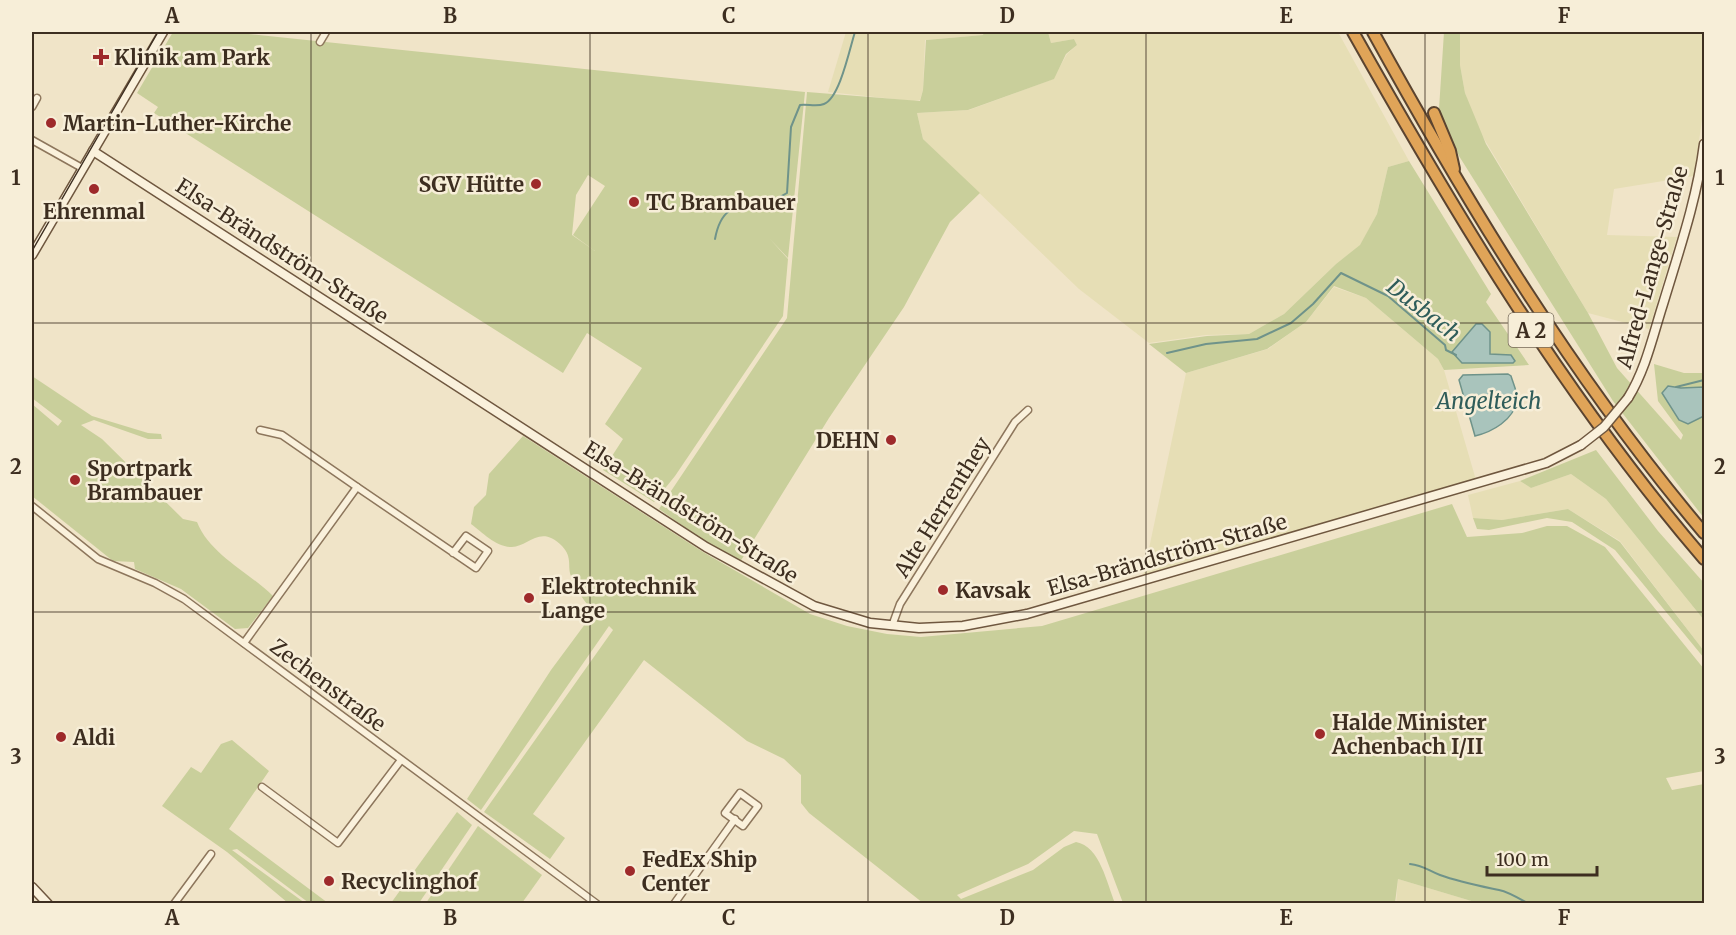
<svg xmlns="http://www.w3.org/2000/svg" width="1736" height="935" viewBox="0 0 1736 935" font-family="Merriweather,serif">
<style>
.farmland{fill:#e6deb5}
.green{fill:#c9cf9b;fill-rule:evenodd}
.water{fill:#a9c4bc;stroke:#6f938a;stroke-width:1.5}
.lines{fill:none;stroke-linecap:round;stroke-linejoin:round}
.stream{stroke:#6f938a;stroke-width:2}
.street-casing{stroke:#8d765c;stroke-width:9}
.secondary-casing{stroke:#6f573f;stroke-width:11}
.highway-casing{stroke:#5b4430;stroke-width:14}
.street{stroke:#faf1dc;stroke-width:6}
.secondary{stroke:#faf1dc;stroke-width:8}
.highway{stroke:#e0a458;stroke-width:10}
.tram{stroke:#3d2e20;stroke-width:1.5}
.secondary-bridge-casing{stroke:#6f573f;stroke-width:11;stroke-linecap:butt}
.secondary-bridge{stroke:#faf1dc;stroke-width:8}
.grid{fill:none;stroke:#3d2e20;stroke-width:1.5;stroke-opacity:0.55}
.poi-dot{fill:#9e2a2b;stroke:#f7eed8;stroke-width:2}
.labels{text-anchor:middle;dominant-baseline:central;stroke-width:5;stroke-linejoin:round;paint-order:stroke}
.shield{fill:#f7eed8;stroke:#756857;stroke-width:1.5}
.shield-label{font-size:20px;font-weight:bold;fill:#3d2e20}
.poi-label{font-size:21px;font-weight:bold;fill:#3d2e20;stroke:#f7eed8;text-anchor:start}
.street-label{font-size:21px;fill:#3d2e20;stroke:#f7eed8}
.water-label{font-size:22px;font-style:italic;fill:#2f5d5a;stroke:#f7eed8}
.neatline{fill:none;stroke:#3d2e20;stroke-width:2}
.grid-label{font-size:20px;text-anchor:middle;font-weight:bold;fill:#3d2e20}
</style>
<rect width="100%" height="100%" fill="#f0e4c8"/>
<g class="farmland">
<path d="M846 32H984L983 35 925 40 923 90 920 100 913 101 828 92Z"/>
<path d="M1048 32H1338L1409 161 1388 167 1377 214 1360 246 1336 264 1284 314 1249 334 1206 335 1149 343 1079 289 923 139 917 113 969 110 1053 79 1067 54 1077 45 1074 39 1051 43Z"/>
<path d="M1460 32H1704V106L1694 176 1614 189 1607 235 1677 237 1649 329 1588 313 1477 127 1465 93 1460 65Z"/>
<path d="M1334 287 1366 298 1438 359 1444 370 1476 480 1143 577 1186 373 1268 349 1306 322Z"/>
<path d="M1571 474 1606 499 1704 620V651L1620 541 1568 509 1502 520 1473 518 1468 495 1520 481 1531 488Z"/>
<path d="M1398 879 1478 903 1396 904Z"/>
</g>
<g class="green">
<path d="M173 32H229L805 92 788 258 770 239 788 259 783 316 675 476 654 502 603 470 623 439 605 424 642 368 587 333 563 373 154 113 158 107 137 93ZM588 175 605 186 573 235 595 251 572 235 576 195Z"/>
<path d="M984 32H1048L1051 43 1074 39 1077 45 1066 54 1054 79 968 110 917 113 923 139 980 193 950 222 904 307 829 418 740 562 708 544 659 509 787 318 807 92 920 101 923 90 926 40 983 35Z"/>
<path d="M1444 32H1460V65L1465 93 1486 144 1588 313 1617 368 1681 440 1683 435 1658 401 1654 364 1684 373H1704V518L1613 401 1459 156 1439 109Z"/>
<path d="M1409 161 1491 294 1486 302 1529 365 1444 370 1438 359 1366 298 1334 286 1306 322 1267 349 1186 373 1149 344 1207 336 1249 334 1284 314 1336 264 1360 245 1377 214 1388 167Z"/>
<path d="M32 376 92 416 148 433 161 434 162 439H148L94 420 81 425 102 439 183 519 197 522C210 555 249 572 273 596L248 628 235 629 181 589 135 569 134 562 113 561 32 496V404L58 426 62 421 32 398Z"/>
<path d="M523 436 703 552 810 614 847 626 887 634 921 637 1042 626 1452 504 1467 537 1522 533 1547 526H1567L1605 547 1704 669V771L1666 778 1672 790 1704 784V903H1478L1398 879 1395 903H1123L1097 834 1074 831 1028 864 957 895 961 899 1033 870 1064 847 1076 842C1100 846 1107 884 1115 903H923L809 813 801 803V775L784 759 747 741 644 660 533 814 565 838 550 859 484 812 613 630 609 626 481 810 467 799 551 670 594 612C585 603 575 588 571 576 567 566 573 558 562 546 540 523 527 548 511 547 496 547 482 532 471 524L474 507 486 495 489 474Z"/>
<path d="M1596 450 1658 531 1704 583V620L1606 499 1571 474 1531 488 1520 481Z"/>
<path d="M1568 509 1620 542 1704 651V658L1615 550 1572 522 1547 518 1489 530 1477 529 1473 518 1502 520Z"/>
<path d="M232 740 269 771 229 829 328 903H309L237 849 232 850 305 903H288L227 852 162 806 191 767 201 773 221 744Z"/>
<path d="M457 812 472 825 419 903H391Z"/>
<path d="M478 826 542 875 522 903H426Z"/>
</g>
<g class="water">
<path d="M1476 324H1482L1490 332V354L1511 355 1515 361 1513 363H1462L1452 352Z"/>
<path d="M1508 374 1511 376C1513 383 1518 393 1517 400 1514 420 1492 432 1475 436L1459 380 1463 375Z"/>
<path d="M1668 386 1681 388 1704 387V416L1688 424 1679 420 1662 393Z"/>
</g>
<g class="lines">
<g class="stream">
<path d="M715 239C724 190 756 214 787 193L791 127 800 105C808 104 817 107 824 104 840 98 850 47 855 32"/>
<path d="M1167 353 1206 344 1257 339 1291 323 1313 304 1341 273 1388 296 1445 345 1446 350 1456 355"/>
<path d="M1676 387 1704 380"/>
<path d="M1410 864C1423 865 1429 871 1440 875 1459 882 1480 886 1499 890 1509 892 1520 899 1529 904"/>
<path d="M1531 904H1566"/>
</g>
<g class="street-casing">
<g id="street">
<path d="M320 42 326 32"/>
<path d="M32 107 37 98"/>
<path d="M32 140 82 168"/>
<path d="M260 430 282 435 357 487"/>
<path d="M32 506 98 559 155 583 184 599 597 904"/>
<path d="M892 626 900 604 1015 422 1028 410"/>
<path d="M244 643 357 487 476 568 488 551 466 536 453 553"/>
<path d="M262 787 338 843 401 760"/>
<path d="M740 793 758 806 743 826 725 813Z"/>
<path d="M174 904 211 854"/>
<path d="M674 904 735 819"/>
</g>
</g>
<g class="secondary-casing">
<g id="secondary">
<path d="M93 151 706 547 814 606 870 623 919 628 963 626 1027 614 1546 463 1581 445"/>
<path d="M32 255 163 32"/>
<path d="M1628 398C1646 369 1653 335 1663 304 1679 251 1697 199 1704 144"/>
<path d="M32 887 48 904"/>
</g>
</g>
<g class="highway-casing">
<g id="highway">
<path d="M1353 32C1457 217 1566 398 1704 559"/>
<path d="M1373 32C1470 208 1574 379 1704 533"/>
<path d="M1434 113 1450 151 1454 169"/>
</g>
</g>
<use href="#street" class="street"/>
<use href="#secondary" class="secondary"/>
<use href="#highway" class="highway"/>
<path class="tram" d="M32 251 158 32"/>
<g class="secondary-bridge-casing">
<path id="secondary-bridge" d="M1581 445 1604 427 1628 398"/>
</g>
<use href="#secondary-bridge" class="secondary-bridge"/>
</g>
<path class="grid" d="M311 32V904M590 32V904M868 32V904M1146 32V904M1425 32V904M32 323H1704M32 612H1704"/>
<g class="poi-dot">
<path d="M98 48h6v6h6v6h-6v6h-6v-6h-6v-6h6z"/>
<circle cx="51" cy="123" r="6"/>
<circle cx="536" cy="184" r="6"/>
<circle cx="94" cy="189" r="6"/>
<circle cx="634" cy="202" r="6"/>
<circle cx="891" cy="440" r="6"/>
<circle cx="75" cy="480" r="6"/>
<circle cx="943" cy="590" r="6"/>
<circle cx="529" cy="598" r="6"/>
<circle cx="1320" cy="734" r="6"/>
<circle cx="61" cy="737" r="6"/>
<circle cx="630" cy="871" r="6"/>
<circle cx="329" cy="881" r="6"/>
</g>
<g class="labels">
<rect class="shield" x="1508.5" y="313" width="45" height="34" rx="4.5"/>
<g class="shield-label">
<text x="1531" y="330">A 2</text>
</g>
<g class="poi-label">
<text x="114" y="57">Klinik am Park</text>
<text x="63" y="123">Martin-Luther-Kirche</text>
<text x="524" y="184" text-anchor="end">SGV Hütte</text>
<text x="646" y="202">TC Brambauer</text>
<text x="94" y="211" text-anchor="middle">Ehrenmal</text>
<text x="879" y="440" text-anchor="end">DEHN</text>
<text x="87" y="468">Sportpark<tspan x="87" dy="24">Brambauer</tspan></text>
<text x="541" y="586">Elektrotechnik<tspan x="541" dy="24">Lange</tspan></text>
<text x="955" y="590">Kavsak</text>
<text x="1332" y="722">Halde Minister<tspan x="1332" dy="24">Achenbach I/II</tspan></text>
<text x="73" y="737">Aldi</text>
<text x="642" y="859">FedEx Ship<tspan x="642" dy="24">Center</tspan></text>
<text x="341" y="881">Recyclinghof</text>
</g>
<g class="street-label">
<text transform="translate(282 251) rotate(33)">Elsa-Brändström-Straße</text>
<text transform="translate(1652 267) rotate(-74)">Alfred-Lange-Straße</text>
<text transform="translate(942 507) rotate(-58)">Alte Herrenthey</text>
<text transform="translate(691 512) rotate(32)">Elsa-Brändström-Straße</text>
<text transform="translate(1167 555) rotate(-16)">Elsa-Brändström-Straße</text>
<text transform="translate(328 685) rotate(37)">Zechenstraße</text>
</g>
<g class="water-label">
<text transform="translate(1424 310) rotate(38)">Dusbach</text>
<text x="1489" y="401">Angelteich</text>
</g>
</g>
<rect width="1736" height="935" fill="none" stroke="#f7eed8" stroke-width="66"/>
<path d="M1487 866v9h110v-9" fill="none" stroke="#3d2e20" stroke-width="3"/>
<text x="1496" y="866" font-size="18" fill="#3d2e20" stroke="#f7eed8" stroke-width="4.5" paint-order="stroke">100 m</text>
<rect x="33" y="33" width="1670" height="869" class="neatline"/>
<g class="grid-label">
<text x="172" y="23">A</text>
<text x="450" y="23">B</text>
<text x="729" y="23">C</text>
<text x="1007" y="23">D</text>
<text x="1286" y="23">E</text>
<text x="1564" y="23">F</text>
<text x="16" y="185">1</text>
<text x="1720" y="185">1</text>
<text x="16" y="474">2</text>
<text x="1720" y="474">2</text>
<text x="16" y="764">3</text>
<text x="1720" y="764">3</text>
<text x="172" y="925">A</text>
<text x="450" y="925">B</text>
<text x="729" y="925">C</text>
<text x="1007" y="925">D</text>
<text x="1286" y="925">E</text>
<text x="1564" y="925">F</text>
</g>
</svg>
